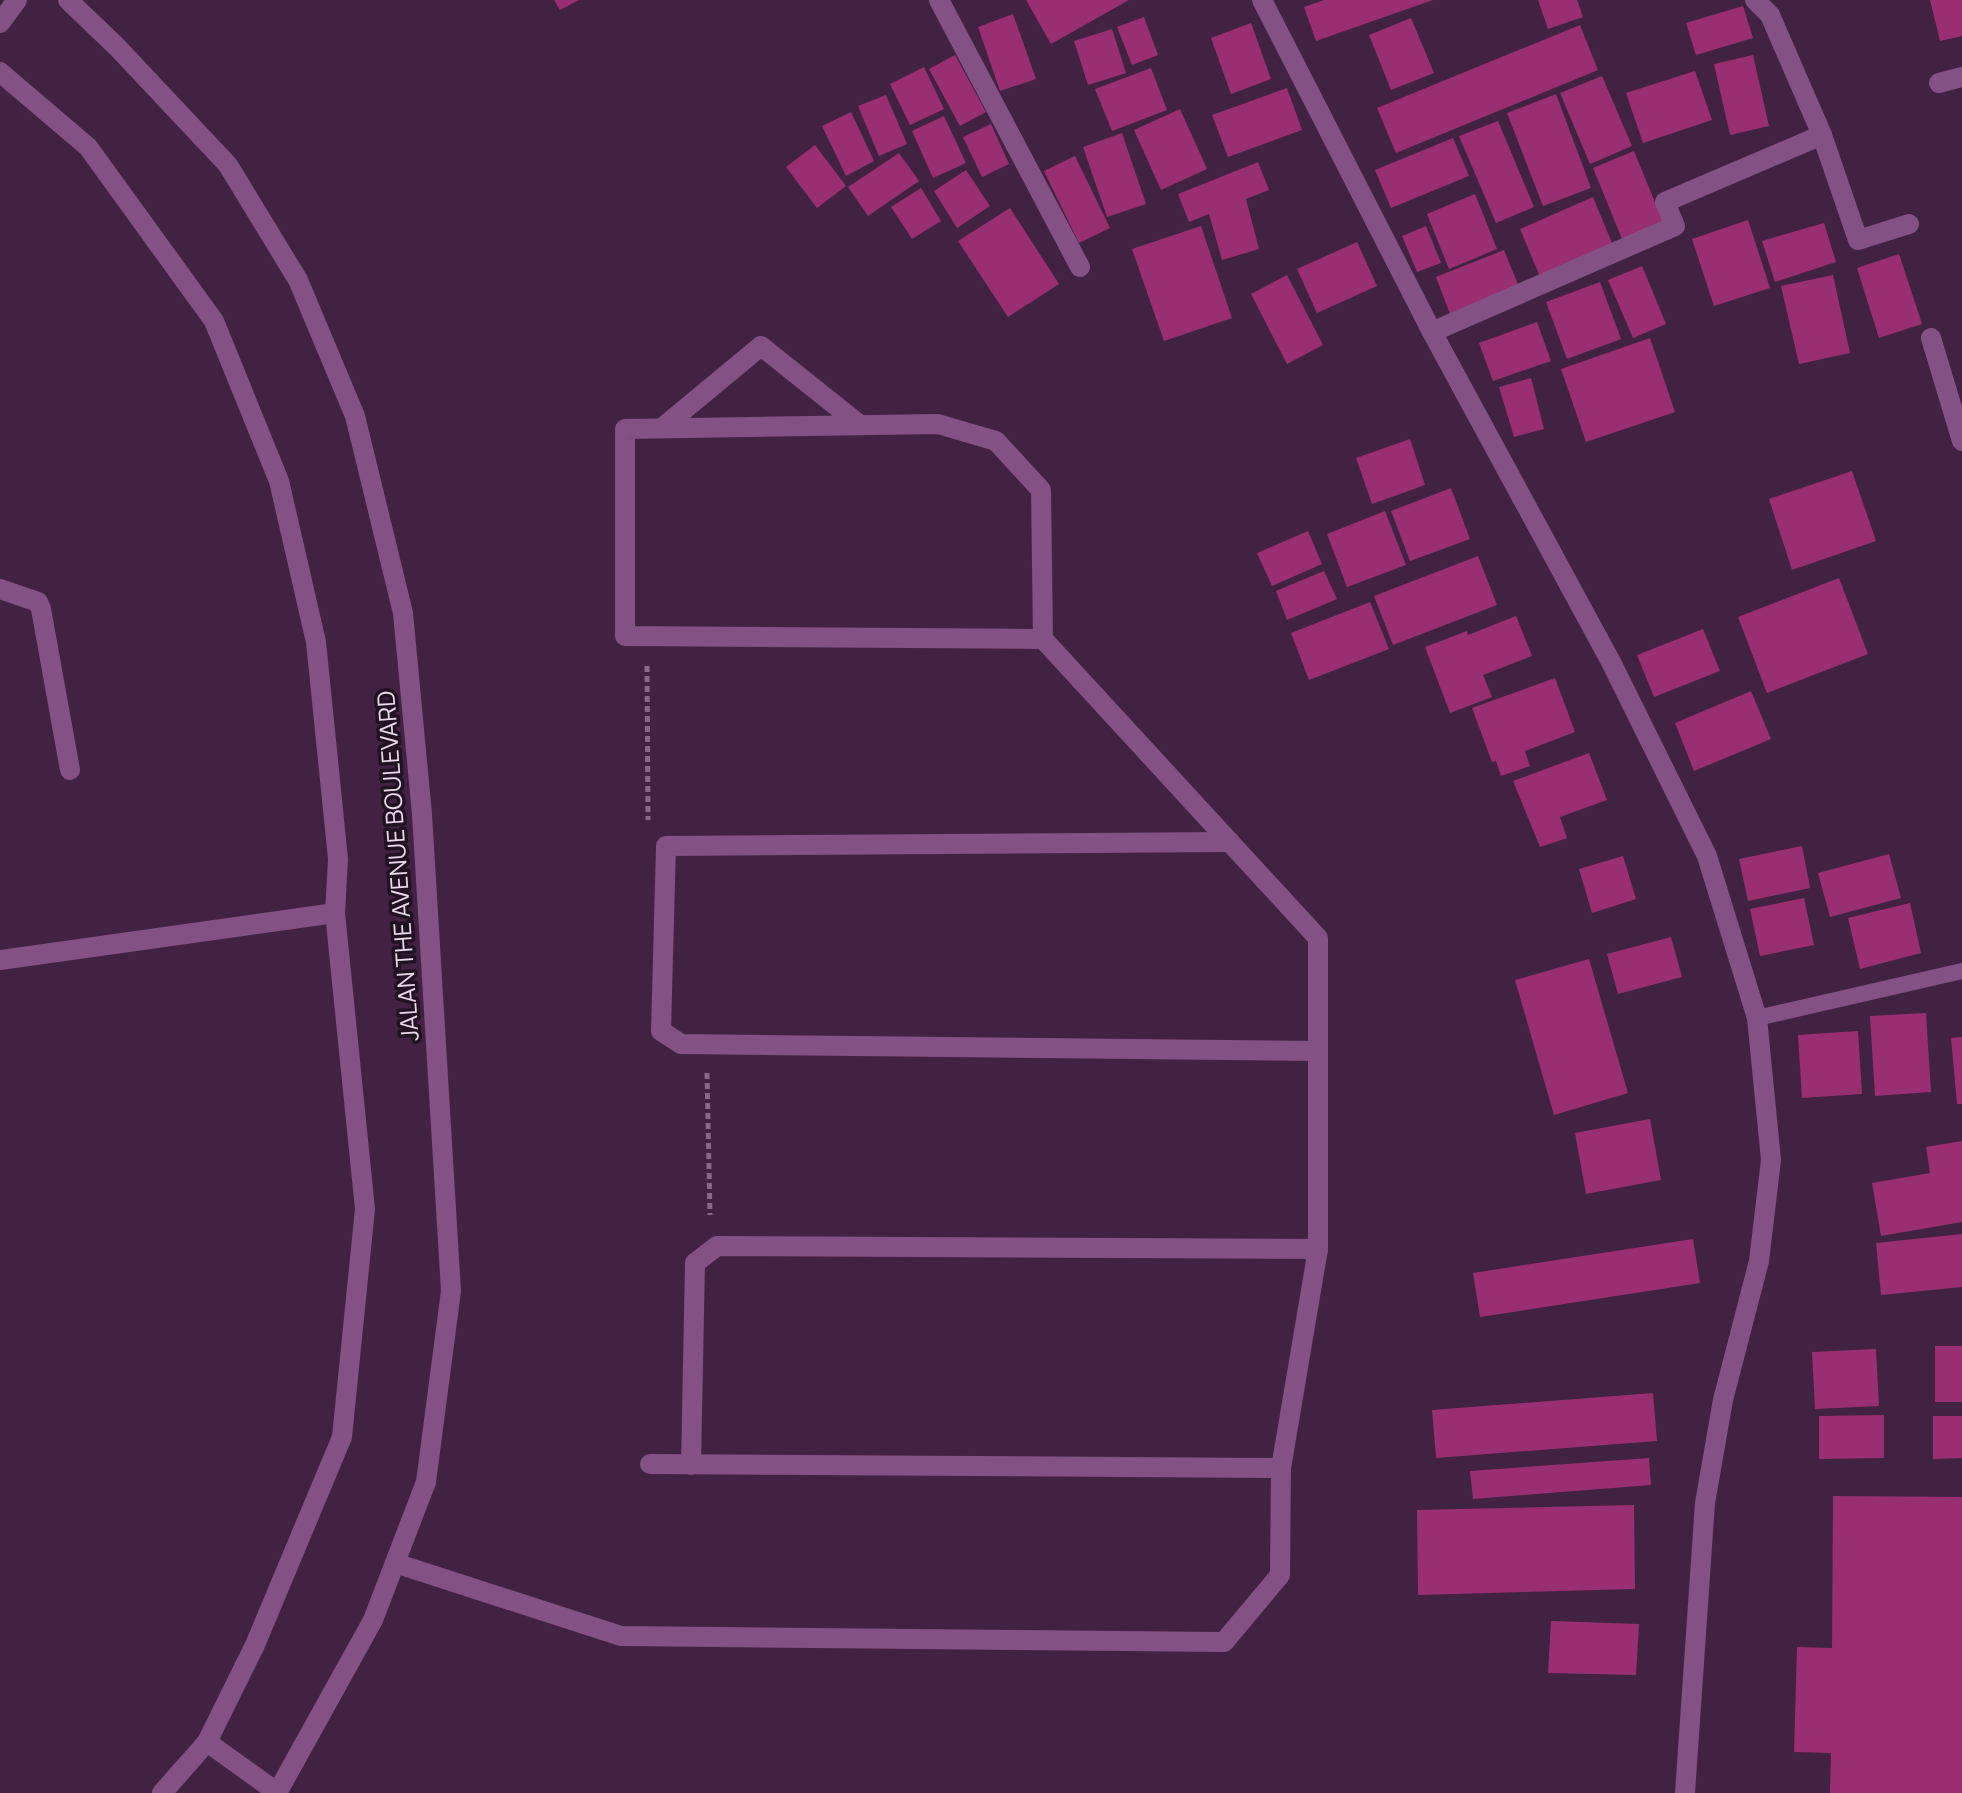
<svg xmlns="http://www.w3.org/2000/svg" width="1962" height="1793" viewBox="0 0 1962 1793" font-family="Manrope,sans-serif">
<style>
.building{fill:#992f70}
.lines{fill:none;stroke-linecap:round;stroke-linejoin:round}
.path{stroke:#866b86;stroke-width:5;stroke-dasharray:6 4;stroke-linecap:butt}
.lane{stroke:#835183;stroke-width:16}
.street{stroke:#835183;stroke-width:20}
.labels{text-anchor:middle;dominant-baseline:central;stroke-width:7;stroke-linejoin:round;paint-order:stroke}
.street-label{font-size:24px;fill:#ecd8ec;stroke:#201220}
</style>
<rect width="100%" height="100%" fill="#422242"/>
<g class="building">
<path d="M554 0H579L560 10Z"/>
<path d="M1026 0H1129L1051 44Z"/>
<path d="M1324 0H1433L1316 41 1304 7Z"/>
<path d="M1538 0H1577L1583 17 1548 29Z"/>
<path d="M1930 0H1962V36L1940 41Z"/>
<path d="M1743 6 1753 38 1696 55 1686 23Z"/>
<path d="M1013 14 1036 79 1000 91 978 27Z"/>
<path d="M1144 17 1158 55 1132 65 1117 27Z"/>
<path d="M1411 18 1434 73 1391 90 1369 35Z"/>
<path d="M1251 23 1271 79 1231 94 1211 38Z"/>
<path d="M1580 25 1598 70 1396 153 1377 108Z"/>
<path d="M1112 29 1126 73 1088 85 1074 41Z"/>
<path d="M955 55 986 112 960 126 929 69Z"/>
<path d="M1753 55 1769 126 1730 135 1714 64Z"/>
<path d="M924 67 944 109 910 125 890 84Z"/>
<path d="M1151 68 1167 110 1112 131 1095 89Z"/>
<path d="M1695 71 1712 120 1643 143 1626 93Z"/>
<path d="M1602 76 1632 146 1590 164 1560 93Z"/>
<path d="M1287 88 1302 130 1228 157 1212 115Z"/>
<path d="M1556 94 1591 188 1543 206 1507 113Z"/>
<path d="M886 95 907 144 879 156 858 106Z"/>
<path d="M1180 109 1207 169 1161 190 1134 130Z"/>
<path d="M851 112 874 161 846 176 822 126Z"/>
<path d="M944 116 966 163 933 178 912 131Z"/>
<path d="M1498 121 1534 207 1496 223 1459 136Z"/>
<path d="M991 124 1009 164 982 177 963 137Z"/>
<path d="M1122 133 1146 204 1107 217 1083 147Z"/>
<path d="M1453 138 1469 176 1391 208 1375 170Z"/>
<path d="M815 145 846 186 817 208 786 167Z"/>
<path d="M1634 151 1663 222 1622 239 1593 168Z"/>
<path d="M899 153 919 181 868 216 848 187Z"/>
<path d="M1075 156 1110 228 1079 243 1044 171Z"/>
<path d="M1258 162 1269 190 1246 199 1259 249 1222 260 1209 214 1189 222 1178 194Z"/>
<path d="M966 170 990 206 957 228 934 191Z"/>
<path d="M921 188 941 221 912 239 891 207Z"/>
<path d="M1475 194 1497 249 1449 269 1427 214Z"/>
<path d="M1593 197 1614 248 1541 279 1520 229Z"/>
<path d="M1010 208 1059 284 1008 317 958 241Z"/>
<path d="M1748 220 1770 288 1714 306 1692 239Z"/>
<path d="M1824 223 1836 262 1775 282 1762 241Z"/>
<path d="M1201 226 1232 318 1164 341 1132 249Z"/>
<path d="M1426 226 1441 263 1417 272 1402 236Z"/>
<path d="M1357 242 1377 286 1317 313 1297 269Z"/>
<path d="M1504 250 1519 287 1450 314 1436 277Z"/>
<path d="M1899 254 1922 324 1879 338 1857 268Z"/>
<path d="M1642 266 1666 324 1633 338 1608 280Z"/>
<path d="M1287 275 1323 345 1287 364 1251 294Z"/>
<path d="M1833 275 1850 353 1799 364 1781 286Z"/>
<path d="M1600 282 1621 339 1567 359 1546 302Z"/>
<path d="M1537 322 1551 361 1493 381 1479 343Z"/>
<path d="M1650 338 1675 412 1586 442 1561 369Z"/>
<path d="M1531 378 1544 429 1514 437 1499 387Z"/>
<path d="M1410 439 1425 485 1372 504 1356 458Z"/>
<path d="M1852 471 1876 541 1792 570 1769 499Z"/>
<path d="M1451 488 1470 539 1410 561 1391 511Z"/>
<path d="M1385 511 1406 565 1347 587 1327 534Z"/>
<path d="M1308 531 1322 564 1272 586 1257 553Z"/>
<path d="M1478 556 1497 605 1393 645 1374 596Z"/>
<path d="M1324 571 1337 599 1287 620 1276 591Z"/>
<path d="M1839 578 1868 654 1767 693 1738 617Z"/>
<path d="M1370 602 1389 649 1309 680 1291 633Z"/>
<path d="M1516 616 1532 656 1483 675 1492 697 1450 713 1425 647 1467 631 1468 635Z"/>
<path d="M1703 629 1720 671 1654 697 1637 655Z"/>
<path d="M1555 678 1575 732 1525 751 1530 766 1501 776 1496 761 1492 762 1472 708Z"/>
<path d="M1751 691 1771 739 1694 771 1675 723Z"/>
<path d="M1589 753 1607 800 1560 817 1567 838 1540 847 1513 781Z"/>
<path d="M1802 846 1810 888 1748 901 1739 859Z"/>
<path d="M1889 854 1901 898 1830 917 1818 873Z"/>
<path d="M1623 856 1636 899 1592 913 1579 869Z"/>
<path d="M1804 898 1814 945 1760 956 1750 909Z"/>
<path d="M1910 903 1921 953 1860 969 1848 918Z"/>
<path d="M1671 937 1682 977 1618 994 1607 954Z"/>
<path d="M1589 959 1628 1093 1554 1115 1515 980Z"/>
<path d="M1926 1013 1931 1092 1875 1096 1870 1016Z"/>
<path d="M1858 1031 1862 1094 1802 1098 1798 1035Z"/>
<path d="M1962 1037V1104H1957L1951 1038Z"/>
<path d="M1650 1119 1661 1180 1586 1194 1575 1133Z"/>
<path d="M1962 1141V1222L1881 1236 1872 1183 1930 1173 1926 1147Z"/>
<path d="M1962 1234V1287L1881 1295 1876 1243Z"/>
<path d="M1693 1239 1700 1283 1480 1317 1473 1273Z"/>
<rect x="1935" y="1346" width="27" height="56"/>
<path d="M1876 1349 1879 1406 1815 1409 1812 1352Z"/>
<path d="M1653 1393 1657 1441 1436 1458 1432 1410Z"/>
<path d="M1884 1415V1458L1819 1459V1416Z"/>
<path d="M1933 1416H1962V1458L1933 1459Z"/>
<path d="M1649 1458 1651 1485 1473 1499 1470 1471Z"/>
<path d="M1833 1496 1962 1497V1793H1830L1831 1753 1794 1752 1797 1647 1832 1648Z"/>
<path d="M1634 1505 1635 1589 1418 1595 1417 1510Z"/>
<path d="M1551 1621 1639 1624 1636 1675 1548 1673Z"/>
</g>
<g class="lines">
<g class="path">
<path d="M647 666 648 820"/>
<path d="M707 1073 710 1215"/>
</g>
<path class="lane" d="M1757 1018 1962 971"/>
<g class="street">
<path d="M68 0 117 47 228 165 298 280 355 416 403 613 422 814 451 1291 426 1482 373 1620 277 1793"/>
<path d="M939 0 1080 267"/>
<path d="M1262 0 1432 332 1611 662 1707 856 1757 1018 1771 1160 1759 1261 1723 1400 1705 1503 1685 1793"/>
<path d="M1755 0 1770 15 1822 135 1858 240 1909 224"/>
<path d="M0 23 17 0"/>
<path d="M0 72 88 147 214 321 279 481 316 642 338 859 335 913 365 1209 342 1437 255 1645 207 1742 162 1793"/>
<path d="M1939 83 1962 77"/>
<path d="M1432 332 1675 226 1665 202 1822 135"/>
<path d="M1931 338 1962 441"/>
<path d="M662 428 761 346 860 425"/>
<path d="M0 589 38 602 41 609 70 770"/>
<path d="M1230 842 666 846 661 1031 681 1044 1318 1051"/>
<path d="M0 960 335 913"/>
<path d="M650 1464 1281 1468"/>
<path d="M691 1465 695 1263 717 1246 1318 1249"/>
<path d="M395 1563 621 1636 1224 1642 1280 1575 1281 1468 1318 1249V938L1043 639 1041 490 996 441 938 424 625 429V636L1043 639"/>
<path d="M207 1742 278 1793"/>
</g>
</g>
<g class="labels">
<g class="street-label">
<text transform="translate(397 866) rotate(-94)">JALAN THE AVENUE BOULEVARD</text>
</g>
</g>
</svg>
